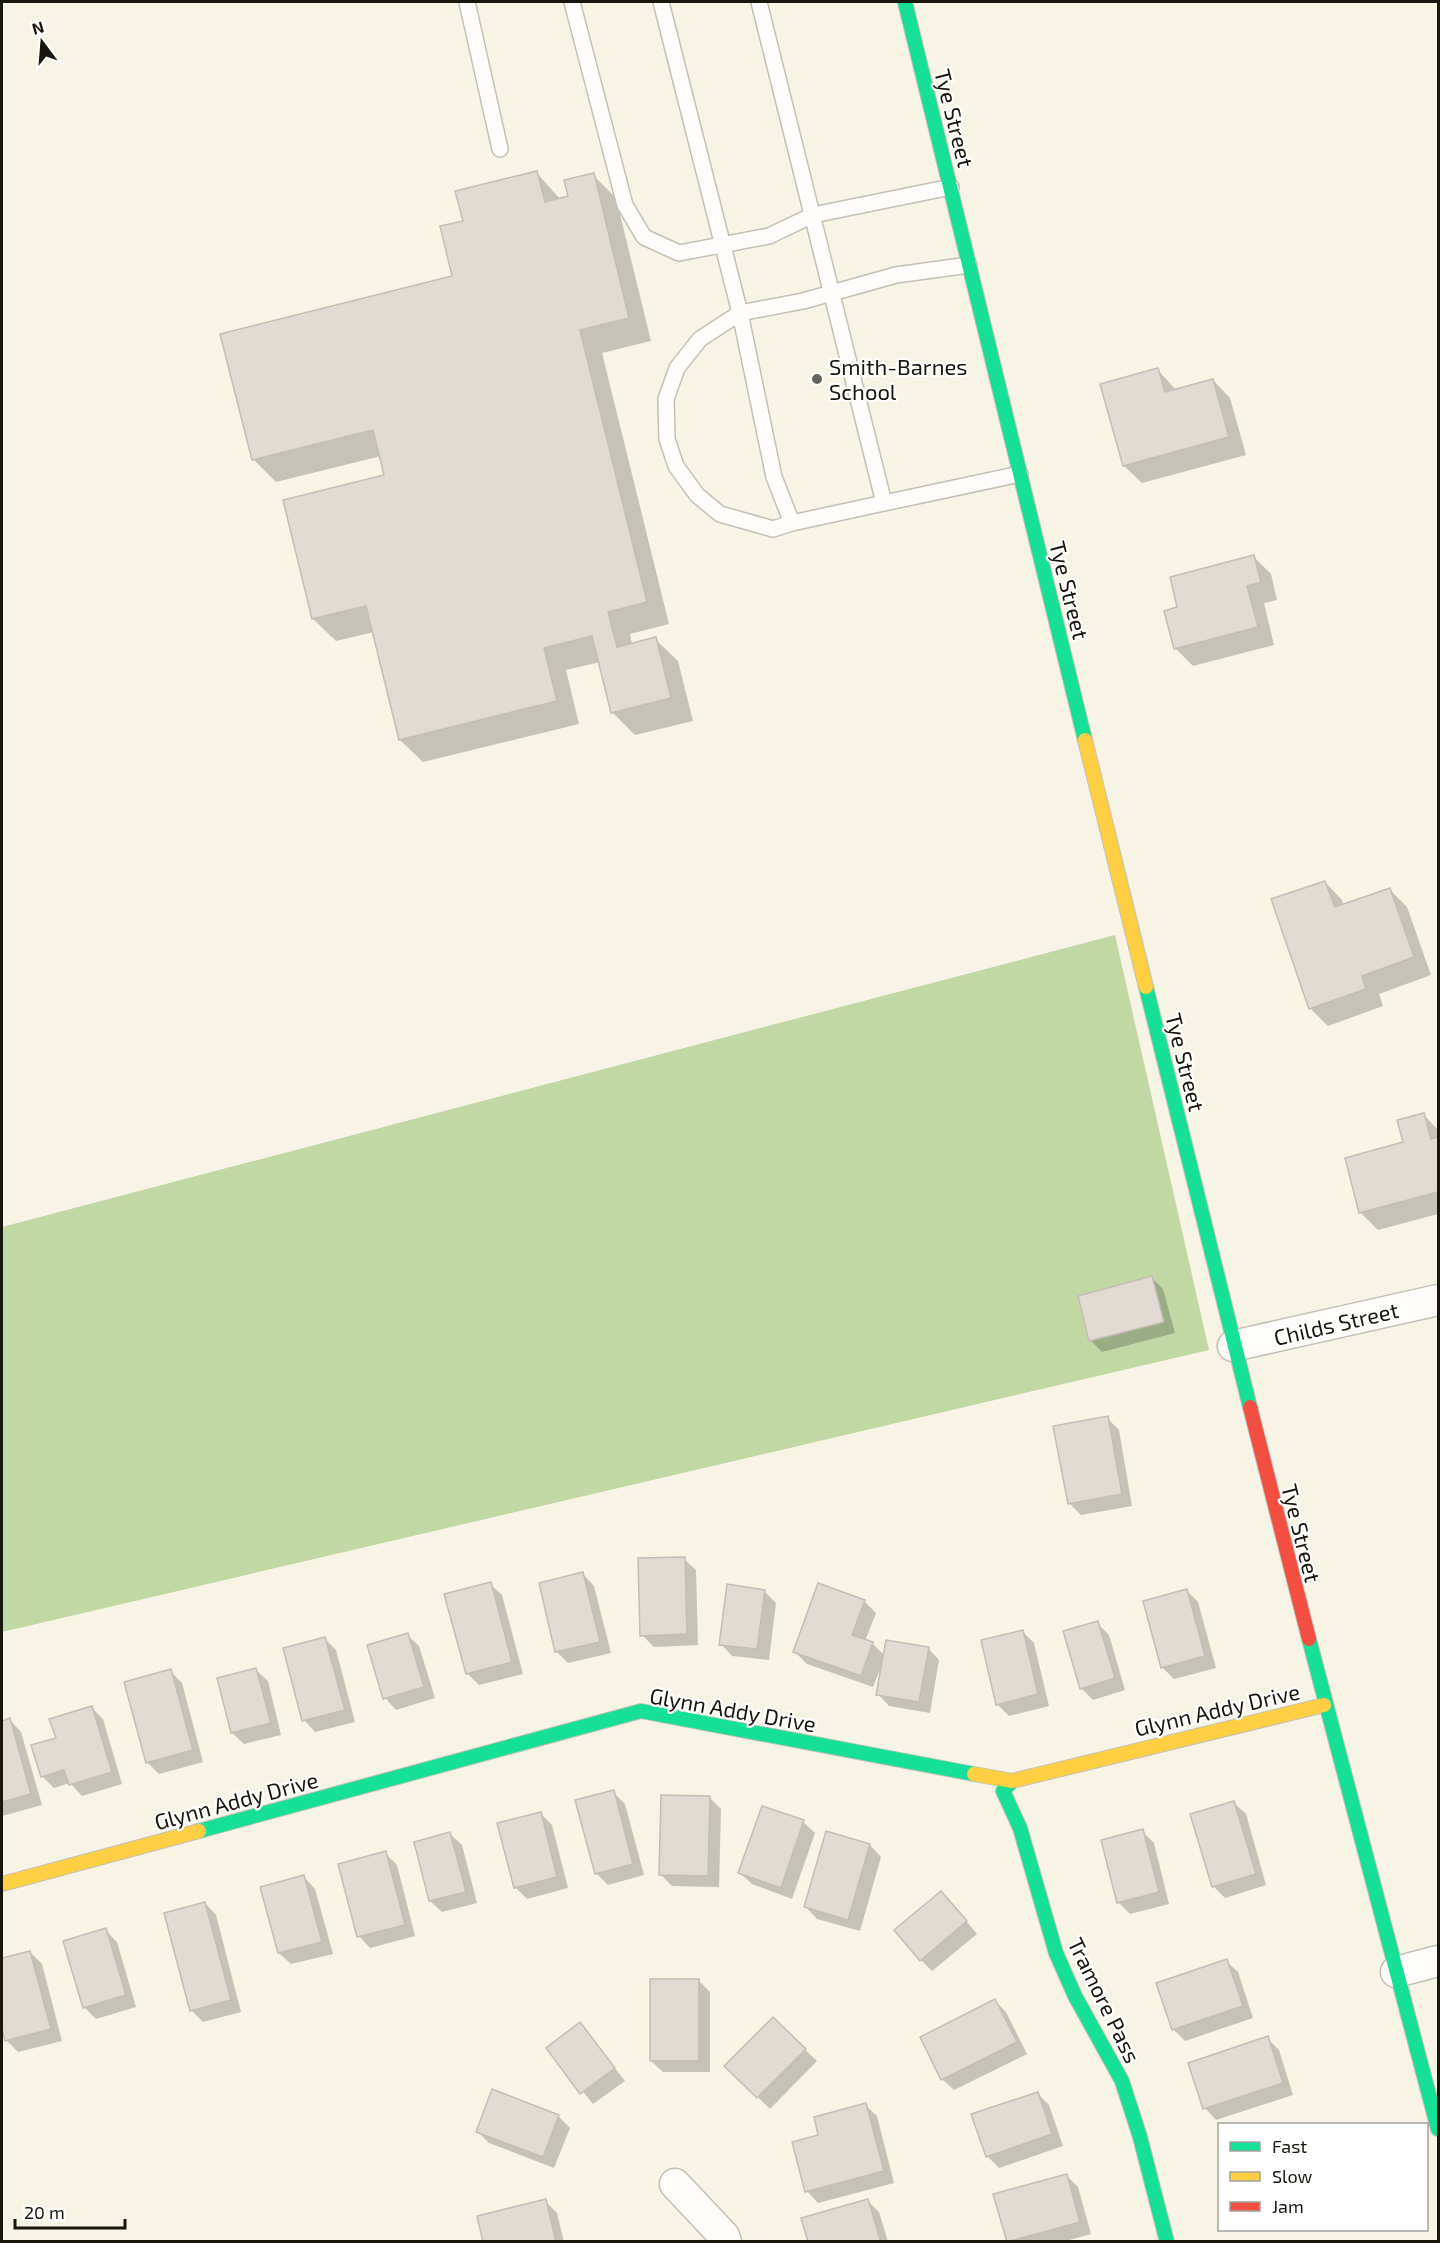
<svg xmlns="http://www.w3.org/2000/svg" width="1440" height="2243" viewBox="0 0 1440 2243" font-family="'Exo 2',sans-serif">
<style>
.forest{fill:#c1d8a5}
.shadow{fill:#0003}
.building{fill:#e1dad2;stroke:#c4bdb5;stroke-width:1.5}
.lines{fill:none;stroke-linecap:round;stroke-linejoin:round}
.lane-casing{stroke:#c4c0b6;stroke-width:18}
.street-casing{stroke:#c4c0b6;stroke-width:33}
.fast-casing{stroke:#c4c0b6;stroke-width:16}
.slow-casing{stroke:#c4c0b6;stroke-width:16}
.jam-casing{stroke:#c4c0b6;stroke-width:16}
.lane{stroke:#fefdfb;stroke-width:15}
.street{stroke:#fefdfb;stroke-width:30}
.fast{stroke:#16e098;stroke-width:14}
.slow{stroke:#ffcf43;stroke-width:14}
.jam{stroke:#f24e42;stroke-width:14}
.poi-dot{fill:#676359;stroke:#fff;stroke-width:2}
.labels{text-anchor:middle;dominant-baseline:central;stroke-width:4.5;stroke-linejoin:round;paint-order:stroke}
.street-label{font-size:22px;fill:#19160d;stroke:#fff}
.poi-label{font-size:22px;fill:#19160d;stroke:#fff;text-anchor:start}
</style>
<rect width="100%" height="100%" fill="#f7f3e5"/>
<path class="forest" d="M1115 935 1209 1350 2 1632V1227Z"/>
<g class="shadow">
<path d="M536 172 560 199 570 197 593 175 616 198 651 341 602 353 669 624 630 634 632 644 655 639 678 661 693 721 635 735 612 712 600 662 566 670 579 724 423 762 400 740 374 632 336 641 313 619 386 476 381 456 276 482 253 459 454 277 464 222Z"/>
<path d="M1158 370 1176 390 1213 380 1230 398 1246 455 1142 483 1124 466 1102 385Z"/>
<path d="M1254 557 1271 574 1277 600 1264 603 1274 645 1193 666 1176 649 1179 608Z"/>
<path d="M1325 882 1342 900 1344 906 1390 890 1407 907 1431 975 1379 994 1383 1006 1328 1026 1310 1008Z"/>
<path d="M1424 1115 1438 1130V1214L1378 1230 1360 1212Z"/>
<path d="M1152 1278 1163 1289 1175 1333 1102 1352 1091 1341 1080 1297Z"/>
<path d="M1107 1418 1119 1430 1132 1506 1081 1515 1069 1503Z"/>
<path d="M684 1559 696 1570 698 1645 654 1647 642 1635Z"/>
<path d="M583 1574 594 1586 611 1653 568 1663 557 1652Z"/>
<path d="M490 1584 502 1595 523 1674 479 1685 467 1673Z"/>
<path d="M1186 1590 1198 1602 1216 1668 1174 1679 1162 1667Z"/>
<path d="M764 1591 776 1603 769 1660 732 1656 721 1644Z"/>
<path d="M864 1601 876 1613 865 1641 872 1643 885 1656 928 1648 939 1660 930 1713 889 1706 878 1694 884 1660 873 1687 807 1664 795 1652Z"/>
<path d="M1097 1623 1109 1635 1125 1690 1093 1700 1081 1688Z"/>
<path d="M1023 1632 1034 1643 1049 1706 1009 1716 997 1704Z"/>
<path d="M407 1635 419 1646 435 1698 396 1710 385 1698Z"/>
<path d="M325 1639 336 1650 355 1722 315 1732 304 1720Z"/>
<path d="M256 1670 268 1681 281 1735 244 1744 232 1733Z"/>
<path d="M170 1671 182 1683 203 1762 159 1774 147 1762Z"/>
<path d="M91 1707 103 1719 122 1784 82 1796 70 1783 54 1788 42 1776 57 1739Z"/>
<path d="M10 1720 21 1732 42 1805 2 1816V1722Z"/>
<path d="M613 1792 625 1804 644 1875 608 1885 596 1873Z"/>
<path d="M710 1798 721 1809 719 1887 672 1886 660 1874Z"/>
<path d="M1234 1803 1246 1814 1266 1885 1225 1898 1213 1886Z"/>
<path d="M540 1813 552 1825 568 1888 527 1899 515 1887Z"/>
<path d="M803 1822 815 1833 792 1899 752 1884 740 1873Z"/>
<path d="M1142 1831 1154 1843 1169 1904 1130 1914 1118 1902Z"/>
<path d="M827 1833 870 1845 881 1857 860 1931 817 1919 806 1907Z"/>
<path d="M450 1834 462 1845 477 1903 442 1912 430 1901Z"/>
<path d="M385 1853 397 1865 415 1936 370 1948 359 1936Z"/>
<path d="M304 1877 315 1889 333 1954 291 1964 279 1953 262 1888Z"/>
<path d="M205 1903 216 1915 241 2012 203 2022 191 2010Z"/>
<path d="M952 1904 977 1934 932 1971 921 1960Z"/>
<path d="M105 1930 117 1942 136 2007 96 2019 84 2007Z"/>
<path d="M30 1952 42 1964 62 2041 18 2052 6 2040 2 2022V1960Z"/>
<path d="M1226 1961 1238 1972 1253 2018 1185 2041 1173 2029Z"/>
<path d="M698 1980 710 1992V2072H663L651 2061Z"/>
<path d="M995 2001 1006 2012 1027 2054 954 2090 942 2079Z"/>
<path d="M773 2019 817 2061 770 2109 726 2066Z"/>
<path d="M580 2024 625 2081 593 2104 548 2048Z"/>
<path d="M1267 2038 1279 2050 1293 2095 1216 2120 1205 2108Z"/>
<path d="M1037 2093 1049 2105 1063 2146 999 2168 987 2156Z"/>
<path d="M865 2105 877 2116 894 2183 818 2203 807 2191 820 2136Z"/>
<path d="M558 2116 570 2128 554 2168 489 2143 477 2131Z"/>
<path d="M1067 2176 1078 2187 1091 2234 1062 2242H1008Z"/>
<path d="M545 2201 557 2213 564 2242H485Z"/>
<path d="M868 2201 879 2212 888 2242H810Z"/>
</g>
<g class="building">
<path d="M537 171 545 202 568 196 564 180 594 173 629 318 580 330 647 602 608 612 617 647 656 637 671 698 611 713 592 636 544 648 557 701 399 740 366 606 312 619 283 500 384 475 373 430 252 460 220 334 452 276 440 226 463 221 455 191Z"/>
<path d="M1158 368 1165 392 1213 379 1229 437 1123 466 1100 384Z"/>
<path d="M1254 555 1261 582 1247 586 1258 627 1174 649 1164 611 1177 607 1170 577Z"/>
<path d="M1325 881 1335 907 1390 888 1414 957 1362 976 1366 989 1309 1009 1271 899Z"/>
<path d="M1424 1113 1431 1139 1438 1137V1192L1359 1213 1345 1158 1403 1142 1397 1120Z"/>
<path d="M1152 1276 1164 1322 1089 1341 1078 1296Z"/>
<path d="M1108 1416 1122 1494 1068 1504 1053 1426Z"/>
<path d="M685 1557 687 1634 640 1636 638 1558Z"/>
<path d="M583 1572 600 1642 555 1652 539 1583Z"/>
<path d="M491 1582 512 1662 466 1674 444 1594Z"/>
<path d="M818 1583 865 1600 852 1635 873 1642 861 1676 793 1652Z"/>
<path d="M727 1584 765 1590 757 1649 719 1645Z"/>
<path d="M1187 1589 1205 1656 1161 1668 1143 1601Z"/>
<path d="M1098 1621 1115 1678 1080 1689 1063 1631Z"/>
<path d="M1023 1630 1038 1694 996 1705 981 1640Z"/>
<path d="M408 1633 424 1687 383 1699 367 1645Z"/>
<path d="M325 1637 345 1710 302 1721 283 1648Z"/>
<path d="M886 1640 929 1647 919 1702 876 1695Z"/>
<path d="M256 1668 271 1723 231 1733 217 1678Z"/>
<path d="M171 1669 193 1750 146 1763 124 1682Z"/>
<path d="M92 1706 112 1772 69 1785 64 1770 41 1777 31 1745 56 1738 49 1719Z"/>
<path d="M10 1718 31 1794 2 1802V1721Z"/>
<path d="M614 1790 633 1864 595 1874 575 1800Z"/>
<path d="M661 1795 710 1796 708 1876 659 1875Z"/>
<path d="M1234 1801 1256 1874 1212 1887 1190 1814Z"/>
<path d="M762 1806 804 1820 781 1888 738 1873Z"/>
<path d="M541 1812 557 1877 514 1888 497 1823Z"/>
<path d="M1143 1829 1159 1892 1117 1903 1101 1840Z"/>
<path d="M826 1831 870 1844 848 1920 804 1907Z"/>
<path d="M450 1832 466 1892 429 1901 414 1842Z"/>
<path d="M386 1851 405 1925 357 1937 338 1864Z"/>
<path d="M304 1875 322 1942 278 1953 260 1887Z"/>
<path d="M941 1891 967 1921 920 1961 894 1930Z"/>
<path d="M205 1902 231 2000 190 2011 164 1913Z"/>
<path d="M106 1928 126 1995 83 2008 63 1941Z"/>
<path d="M30 1951 51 2029 5 2041 2 2028V1958Z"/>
<path d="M1227 1959 1243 2006 1172 2030 1156 1983Z"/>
<rect x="650" y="1979" width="49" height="82"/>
<path d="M995 1999 1017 2042 941 2080 920 2037Z"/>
<path d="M773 2017 806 2049 757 2098 724 2066Z"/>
<path d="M580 2022 615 2068 580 2094 546 2048Z"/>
<path d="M1268 2036 1283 2083 1203 2109 1188 2063Z"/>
<path d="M492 2089 559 2115 543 2157 476 2132Z"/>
<path d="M1038 2092 1052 2134 986 2157 971 2114Z"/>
<path d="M866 2103 884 2171 805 2192 792 2142 818 2135 814 2117Z"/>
<path d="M1067 2174 1080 2222 1007 2242 993 2194Z"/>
<path d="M546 2199 556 2242H483L477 2216Z"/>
<path d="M868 2199 881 2242H808L801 2218Z"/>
</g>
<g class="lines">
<g class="lane-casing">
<g id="lane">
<path d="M467 2 500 149"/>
<path d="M572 2 625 205 644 237 679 253 769 236 813 215 951 187"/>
<path d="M661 2 740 313 700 339 677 368 666 399 667 439 676 466 697 495 720 514 773 529 792 523"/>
<path d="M759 2 884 503 792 523 774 477 740 313 803 301 896 275 969 265"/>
<path d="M884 503 1020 474"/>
</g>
</g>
<g class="street-casing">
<g id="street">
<path d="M1233 1346 1438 1300"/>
<path d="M1396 1972 1438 1961"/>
<path d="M675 2184 724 2236 726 2242"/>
</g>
</g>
<g class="fast-casing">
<g id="fast">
<path d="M905 2 1085 740"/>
<path d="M1146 987 1250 1407"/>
<path d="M1309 1639 1438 2129"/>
<path d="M1012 1781 1003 1791 1020 1828 1056 1953 1075 1996 1122 2081 1140 2137 1167 2242"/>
<path d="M199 1831 641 1711 974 1774"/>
</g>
</g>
<g class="slow-casing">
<g id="slow">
<path d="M1085 740 1146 987"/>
<path d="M974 1774 1012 1781 1324 1705"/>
<path d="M2 1884 199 1831"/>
</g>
</g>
<g class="jam-casing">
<path id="jam" d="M1250 1407 1309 1639"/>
</g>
<use href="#lane" class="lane"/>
<use href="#street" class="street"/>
<use href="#fast" class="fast"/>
<use href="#slow" class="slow"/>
<use href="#jam" class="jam"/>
</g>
<circle class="poi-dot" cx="817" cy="379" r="6"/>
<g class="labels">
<g class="street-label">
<text transform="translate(955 118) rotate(76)">Tye Street</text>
<text transform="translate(1070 590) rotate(76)">Tye Street</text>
<text transform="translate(1186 1062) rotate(76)">Tye Street</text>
<text transform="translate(1336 1323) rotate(-13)">Childs Street</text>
<text transform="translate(1302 1533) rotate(76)">Tye Street</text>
<text transform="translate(733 1709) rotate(10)">Glynn Addy Drive</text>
<text transform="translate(1217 1709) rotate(-13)">Glynn Addy Drive</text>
<text transform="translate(236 1800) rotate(-15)">Glynn Addy Drive</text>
<text transform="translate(1105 2000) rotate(64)">Tramore Pass</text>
</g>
<g class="poi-label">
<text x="829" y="366">Smith-Barnes<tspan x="829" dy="25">School</tspan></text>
</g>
</g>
<rect width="1440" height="2243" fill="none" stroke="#19160d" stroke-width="6"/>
<rect x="1218" y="2123" width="210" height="108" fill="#ffffff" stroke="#a3a29e" stroke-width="1.5"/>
<rect x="1230" y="2142" width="30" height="9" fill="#16e098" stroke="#a3a29e" stroke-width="1.5"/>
<text x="1272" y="2153" font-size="18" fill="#19160d">Fast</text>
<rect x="1230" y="2172" width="30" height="9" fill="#ffcf43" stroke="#a3a29e" stroke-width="1.5"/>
<text x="1272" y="2183" font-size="18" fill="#19160d">Slow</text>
<rect x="1230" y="2202" width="30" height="9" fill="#f24e42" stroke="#a3a29e" stroke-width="1.5"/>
<text x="1272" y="2213" font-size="18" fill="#19160d">Jam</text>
<g transform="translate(42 42) rotate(344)" stroke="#ffffff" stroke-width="4.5" paint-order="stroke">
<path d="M0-4.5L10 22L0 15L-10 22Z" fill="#19160d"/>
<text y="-9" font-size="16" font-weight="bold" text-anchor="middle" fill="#19160d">N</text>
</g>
<path d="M15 2219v9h110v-9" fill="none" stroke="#19160d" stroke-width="3"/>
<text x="24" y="2219" font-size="18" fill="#19160d" stroke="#ffffff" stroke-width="4.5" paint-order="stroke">20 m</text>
</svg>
